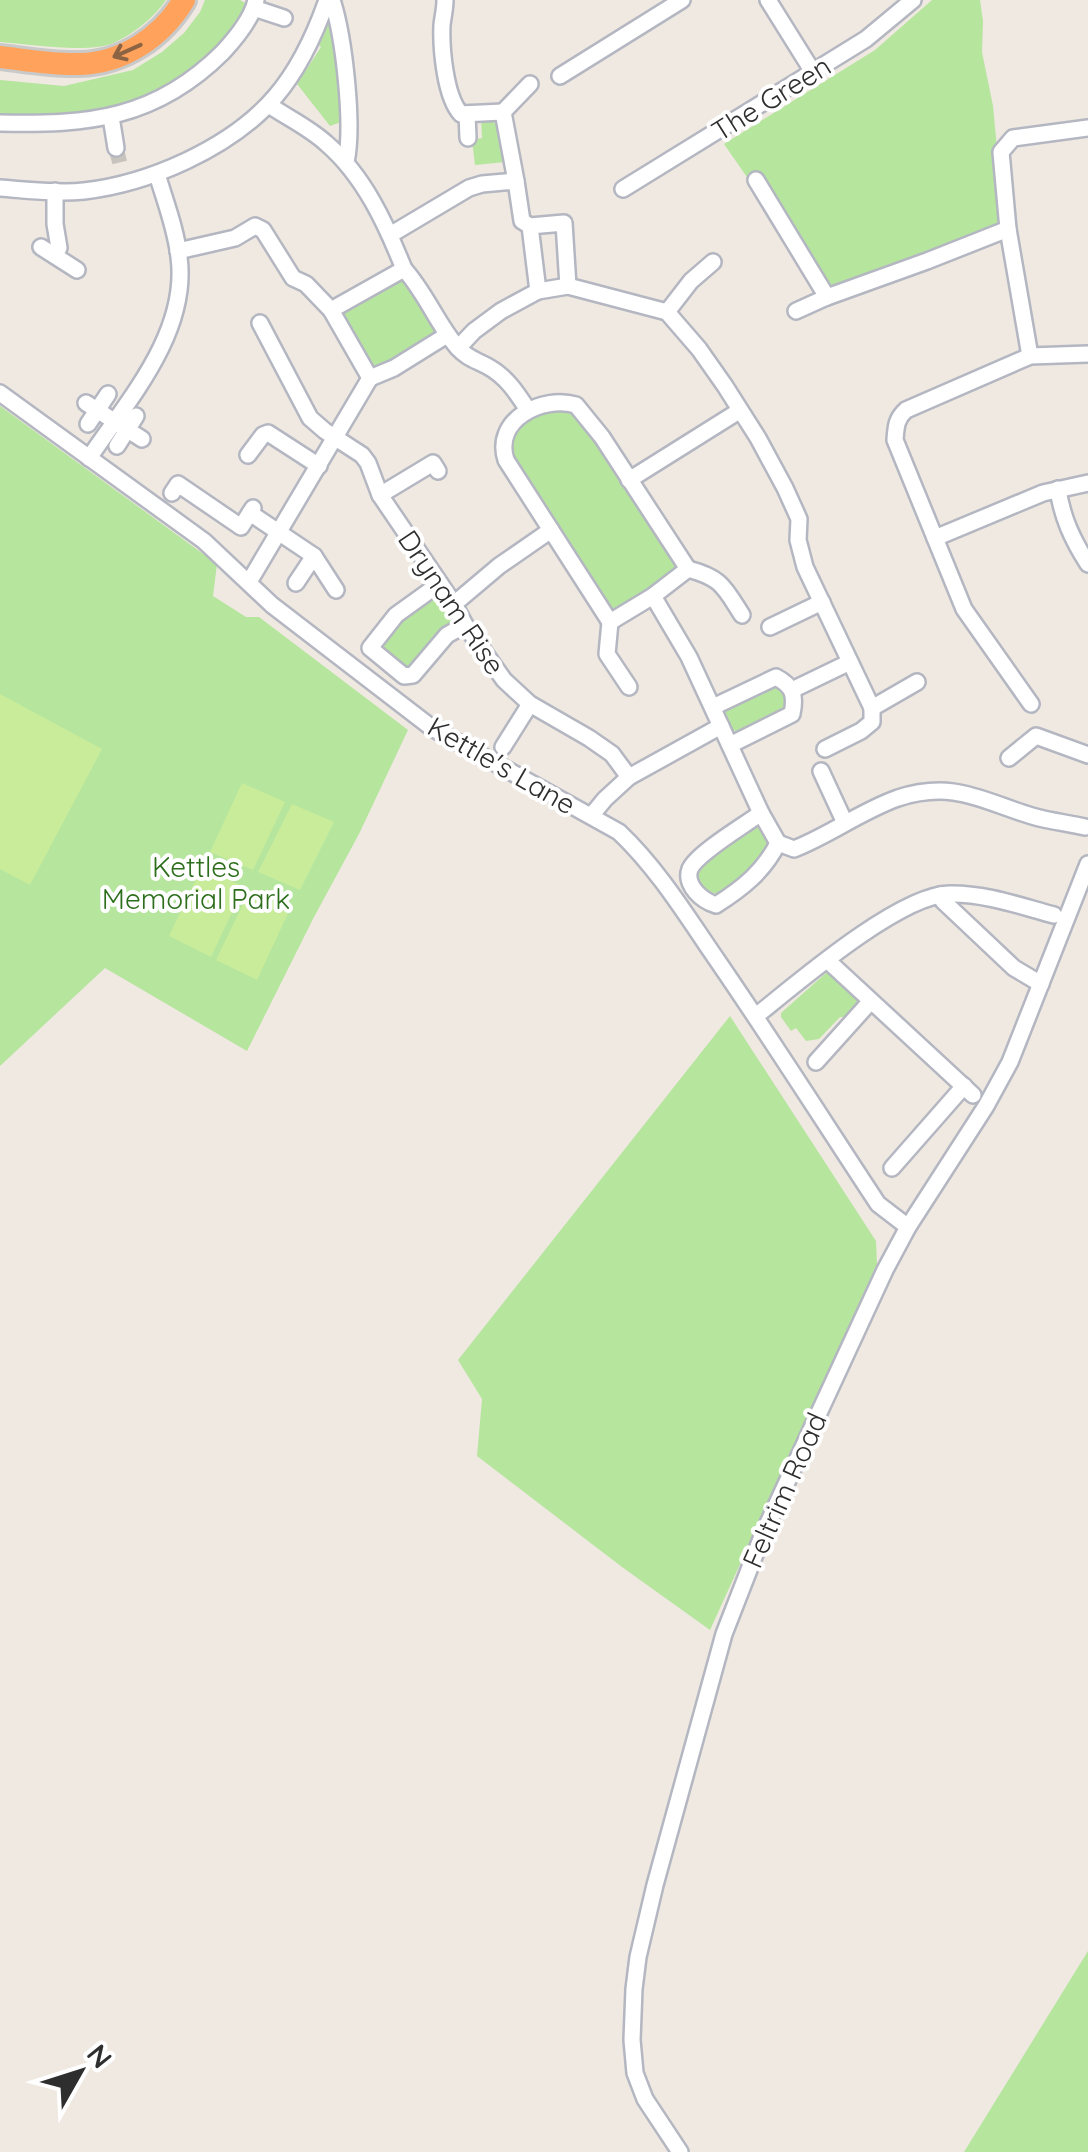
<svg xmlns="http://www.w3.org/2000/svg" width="1088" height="2152" viewBox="0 0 1088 2152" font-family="Quicksand,sans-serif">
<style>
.green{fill:#b6e59e}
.pitch{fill:#c9ec9a}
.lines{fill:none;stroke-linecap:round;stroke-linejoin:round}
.minor-tunnel{stroke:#c8c4bd;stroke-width:15;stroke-dasharray:15 8;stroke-linecap:butt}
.minor-casing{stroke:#b4b7c1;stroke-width:20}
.highway-casing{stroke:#c9c9c9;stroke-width:28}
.minor{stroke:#fff;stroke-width:15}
.highway{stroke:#ffa35c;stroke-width:22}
.oneway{stroke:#8c6343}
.labels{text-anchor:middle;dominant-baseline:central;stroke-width:8;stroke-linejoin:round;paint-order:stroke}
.street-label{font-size:28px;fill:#2e2e2e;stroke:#fff}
.park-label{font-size:28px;fill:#2c6e1b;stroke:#fff}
</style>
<rect width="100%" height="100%" fill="#efe9e1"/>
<g class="green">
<path d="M0 0H166C154 18 131 36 111 44 86 53 27 44 0 42Z"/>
<path d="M205 0H240L247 4C226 62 147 109 87 115 58 118 29 117 0 117V80L64 86 133 70 162 52 184 33 200 12Z"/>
<path d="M932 0H980L983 21 982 52 993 106 1003 212 998 226 840 288 827 283 764 177 751 183 724 144 875 50Z"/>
<path d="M329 22H332L334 25 341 122 330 126 297 84 321 47 319 45Z"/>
<path d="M481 120H492L501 130 506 162 475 165 472 140 482 138Z"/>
<path d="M399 279 405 281 435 328C434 330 434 334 432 336 425 345 383 366 371 368L343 318 344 310Z"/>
<path d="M0 406 217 564 213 596 246 617H259L408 730 359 834 314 917 247 1051 105 968 0 1066Z"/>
<path d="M551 407H560L580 415 678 562V568L675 573 616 610 608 607 512 457C509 426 528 421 551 407Z"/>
<path d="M437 596 454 618 453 624 408 671 382 652 380 643 395 624Z"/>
<path d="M771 684 779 685C785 693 789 698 787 707L740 732 732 730 724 711 728 705Z"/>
<path d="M751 827 764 829C784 857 738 882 718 894 703 891 699 883 695 870L702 861Z"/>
<path d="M826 973 833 976 857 998 859 1002 846 1017H840L819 1039 806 1041 796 1028 791 1031 781 1017V1013Z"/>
<path d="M730 1016 876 1241 877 1264 710 1630 622 1567 477 1456 482 1399 458 1360Z"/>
<path d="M1088 1951V2152H964Z"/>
</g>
<g class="pitch">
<path d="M0 694 102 749 30 885 0 869Z"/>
<path d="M242 783 285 802 253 870 210 852Z"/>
<path d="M292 804 334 822 300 890 258 872Z"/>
<path d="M202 867 244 887 211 957 169 936Z"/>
<path d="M250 890 290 909 257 980 216 960Z"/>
</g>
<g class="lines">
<path class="minor-tunnel" d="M116 148 120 164"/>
<g class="minor-casing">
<g id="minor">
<path d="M332 0C344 37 354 125 346 162"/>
<path d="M445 0C445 9 443 16 442 25 441 48 445 97 461 114L503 112"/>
<path d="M768 0 813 72"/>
<path d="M254 8 284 18"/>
<path d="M560 76 682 0"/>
<path d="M269 105C288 118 310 128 327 144 364 176 386 224 404 269"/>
<path d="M467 114 468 138"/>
<path d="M111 117 116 148"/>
<path d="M0 123C89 125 156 119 223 52 236 38 252 19 256 0"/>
<path d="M756 180 827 297 927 261 1008 229"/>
<path d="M516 181 503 112 530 84"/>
<path d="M0 188C27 190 57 194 84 191 119 187 154 176 186 161 264 124 299 80 327 0"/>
<path d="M623 189 866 39 913 0"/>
<path d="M390 235 469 188 482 184 516 181 522 221 530 226"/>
<path d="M41 247 77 270"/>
<path d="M178 251 235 238 255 226 263 230 293 278 306 284 331 310"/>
<path d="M54 255 59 248 55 224V191"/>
<path d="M538 291 530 226 564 223 568 286"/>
<path d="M796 311 827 297"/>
<path d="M667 312 691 281 713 262"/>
<path d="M260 323 310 418 325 431 362 455 368 463 380 495 454 604 465 625 504 680 530 704 589 738 612 754 629 777"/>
<path d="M447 335 394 368 370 378 331 310 404 269C426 293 437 324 458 348L474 331 501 311 538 291 568 286 667 312 699 349 725 386 758 438 785 488 799 519 798 540 805 567 872 708 917 682"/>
<path d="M458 348C467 358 476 360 487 366 506 376 517 393 528 410"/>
<path d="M1030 356 1008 229 1001 152 1013 138 1088 128"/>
<path d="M0 393 204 541 272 605 432 728 619 832C658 869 686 915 717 960 772 1040 824 1122 878 1204L908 1227"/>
<path d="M86 403 142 439"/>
<path d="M88 424 108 394"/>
<path d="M117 446 136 416"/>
<path d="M248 455 263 435 268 433 319 466"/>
<path d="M89 458C129 399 189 332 179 257 176 229 165 201 157 174"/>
<path d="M629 480 739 411"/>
<path d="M1058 489C1062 517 1072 539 1088 564"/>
<path d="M172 493 178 484 241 527 253 508"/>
<path d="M380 495 433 463 438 471"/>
<path d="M250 513 314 556 336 590"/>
<path d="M935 538 1043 493 1088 483"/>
<path d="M688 569C722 578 724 587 742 615"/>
<path d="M249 582 370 378"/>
<path d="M296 583 314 556"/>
<path d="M439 584 396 615 370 648 404 676 413 675 447 635 465 625"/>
<path d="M653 596 689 657 761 813 778 843"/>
<path d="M454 604 499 566 551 530"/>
<path d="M610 622 506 460C493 420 542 395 576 405L602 437 688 569"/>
<path d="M610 622 653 596 688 569"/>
<path d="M610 622 607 654 629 687"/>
<path d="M770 627 822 602"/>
<path d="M792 690 850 662"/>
<path d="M1031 704 964 609 895 440C896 427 896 419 906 410L1030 356 1088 354"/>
<path d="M713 707 776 677C793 686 796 695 792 714L730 745"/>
<path d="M503 747 530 704"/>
<path d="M825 749 861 731 872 722V708"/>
<path d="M1009 758 1036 736 1088 755"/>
<path d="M821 771 845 823"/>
<path d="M761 813C745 825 697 853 690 869 687 877 690 885 696 892 702 899 707 902 716 905 743 888 764 871 778 843"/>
<path d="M591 816 605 799 629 777 721 726"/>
<path d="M778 843 794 849C830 835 861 811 898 798 954 780 982 801 1032 816 1049 821 1067 823 1085 827"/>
<path d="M940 895 943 901 1014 968 1041 984"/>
<path d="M827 960 973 1095"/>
<path d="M756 1016C796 984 899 895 949 894 984 893 1020 906 1054 915"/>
<path d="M816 1062 870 1002"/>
<path d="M892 1168 964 1086"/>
<path d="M680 2152 645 2099 635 2073 632 2040 634 1989 638 1957 655 1885 724 1634 763 1534 885 1270 908 1227 986 1106 1010 1062 1088 864"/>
</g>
</g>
<g class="highway-casing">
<path id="highway" d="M0 57C26 60 53 65 80 64 123 63 162 37 184 0"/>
</g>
<use href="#minor" class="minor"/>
<use href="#highway" class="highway"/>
</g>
<defs><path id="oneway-shaft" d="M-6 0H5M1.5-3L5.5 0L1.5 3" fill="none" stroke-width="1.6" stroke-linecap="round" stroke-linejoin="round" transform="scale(2.5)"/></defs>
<use class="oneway" href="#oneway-shaft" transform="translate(127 51) rotate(156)"/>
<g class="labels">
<g class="street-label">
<text transform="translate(771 98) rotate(-32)">The Green</text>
<text transform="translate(452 602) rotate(56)">Drynam Rise</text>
<text transform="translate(502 765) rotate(30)">Kettle's Lane</text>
<text transform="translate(784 1490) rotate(-66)">Feltrim Road</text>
</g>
<g class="park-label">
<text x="196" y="866">Kettles<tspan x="196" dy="32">Memorial Park</tspan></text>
</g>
</g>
<g transform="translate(80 2072) rotate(51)" stroke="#ffffff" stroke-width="8" paint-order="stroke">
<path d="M0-8L18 38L0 25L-18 38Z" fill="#2e2e2e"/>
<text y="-15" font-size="28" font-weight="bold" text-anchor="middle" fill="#2e2e2e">N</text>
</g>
</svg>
